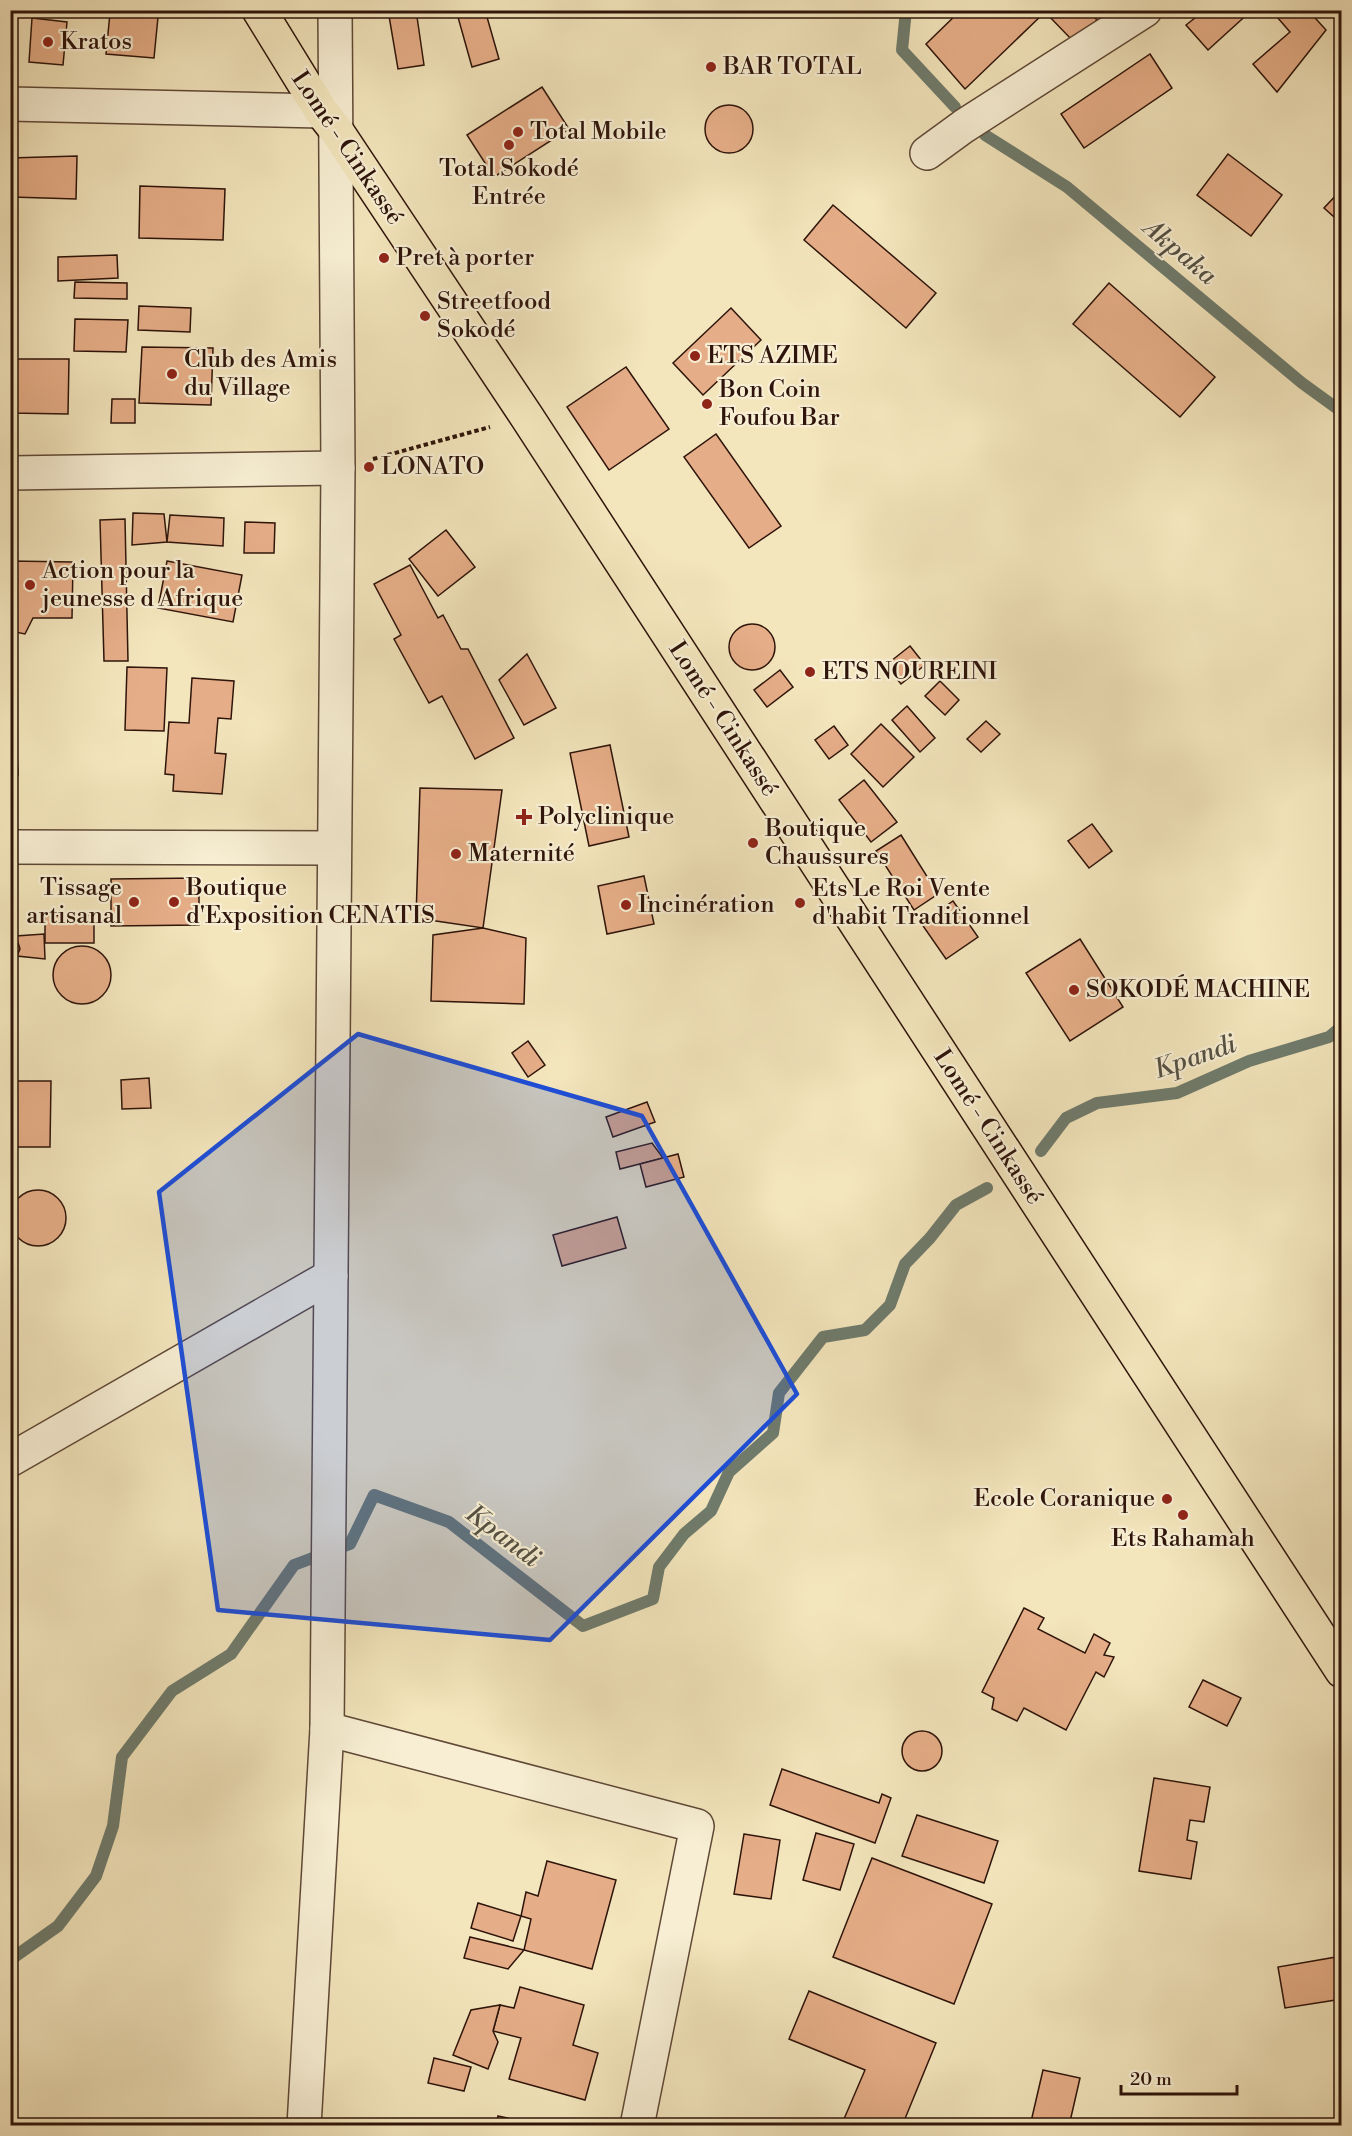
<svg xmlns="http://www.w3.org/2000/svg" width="1352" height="2136" viewBox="0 0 1352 2136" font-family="'Libre Bodoni',serif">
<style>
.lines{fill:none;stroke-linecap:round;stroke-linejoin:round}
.stream{stroke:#6f7b6c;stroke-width:12}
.building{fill:#e6ae88;stroke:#2e140a;stroke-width:1.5}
.minor-casing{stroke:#5f4836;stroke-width:36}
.trunk-casing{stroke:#2e140a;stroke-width:36}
.path{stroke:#2e140a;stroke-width:4;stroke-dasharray:4.5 3;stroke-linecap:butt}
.minor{stroke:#f7eed3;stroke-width:33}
.trunk{stroke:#f3e5bc;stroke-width:33}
.marked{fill:#1d4ed8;fill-opacity:0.2;stroke:#1d4ed8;stroke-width:4.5;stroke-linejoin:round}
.poi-dot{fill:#8f2418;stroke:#f7eed3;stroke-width:2}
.labels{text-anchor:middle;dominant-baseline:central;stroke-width:4.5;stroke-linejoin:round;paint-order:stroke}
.poi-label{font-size:24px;fill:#2e140a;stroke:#f7eed3;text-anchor:start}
.street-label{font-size:24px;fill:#2e140a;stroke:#f7eed3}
.water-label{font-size:26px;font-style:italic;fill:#545043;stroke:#f7eed3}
</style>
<rect width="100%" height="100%" fill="#f3e5bc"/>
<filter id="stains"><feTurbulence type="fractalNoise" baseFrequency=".00333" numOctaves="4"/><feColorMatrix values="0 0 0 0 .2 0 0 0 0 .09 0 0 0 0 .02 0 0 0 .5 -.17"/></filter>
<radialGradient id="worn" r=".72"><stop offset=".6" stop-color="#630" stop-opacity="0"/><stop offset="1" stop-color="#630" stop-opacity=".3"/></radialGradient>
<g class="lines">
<g class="stream">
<path d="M906 10 902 50 955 107"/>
<path d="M985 135 1067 187 1302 383 1342 412"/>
<path d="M1041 1151 1066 1118 1097 1103 1177 1093 1249 1061 1329 1037 1342 1026"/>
<path d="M10 1960 58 1926 96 1876 113 1826 122 1757 172 1691 231 1654 294 1565 350 1544 374 1495 449 1522 583 1626 653 1599 659 1567 684 1534 711 1511 729 1472 773 1433 779 1393 823 1337 865 1330 890 1305 905 1264 930 1238 956 1205 987 1188"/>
</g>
</g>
<g class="building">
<path d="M388 10H416L424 65 398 69Z"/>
<path d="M456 10H485L499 59 472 67Z"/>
<path d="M961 10H1088L1097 20 1074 42 1045 12 965 89 926 44Z"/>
<path d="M1205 10H1252L1208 50 1186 25Z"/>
<path d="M1271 10H1308L1326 30 1277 92 1253 64 1290 32Z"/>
<path d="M110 13 158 17 154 58 106 54Z"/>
<path d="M32 18 67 22 63 65 29 62Z"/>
<path d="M1150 54 1172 88 1084 148 1061 114Z"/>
<path d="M542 87 569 129 494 177 467 135Z"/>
<circle cx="729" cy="129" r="24"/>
<path d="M1228 154 1282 195 1251 236 1197 195Z"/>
<path d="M77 156 76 199 12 197 10 158Z"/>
<path d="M140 186 225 189 223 240 139 238Z"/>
<path d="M1342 189V224L1324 208Z"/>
<path d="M833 205 936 293 906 328 804 240Z"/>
<path d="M117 255 118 278 58 281V257Z"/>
<path d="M75 282 127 283V299L74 298Z"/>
<path d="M1109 283 1215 377 1180 417 1073 324Z"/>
<path d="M139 306 191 308 190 332 138 330Z"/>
<path d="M731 308 761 340 703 395 673 363Z"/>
<path d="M75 319 128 320 126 352 74 351Z"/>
<path d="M142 347 213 348 211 405 139 403Z"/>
<path d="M11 359H69L68 414 10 413Z"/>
<path d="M626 367 669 429 609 470 567 407Z"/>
<path d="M112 399H135V423H111Z"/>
<path d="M716 434 781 526 749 548 684 457Z"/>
<path d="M133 513 164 514 167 542 132 545Z"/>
<path d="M170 515 224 518 223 546 167 542Z"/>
<path d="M125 519 128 661H104L100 520Z"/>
<path d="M245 522 275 523 274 553H244Z"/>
<path d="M446 530 475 567 438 596 409 559Z"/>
<path d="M10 561 73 562 72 618H33L25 634 10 631Z"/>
<path d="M167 561 242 575 233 622 158 608Z"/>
<path d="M410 565 438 618 443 615 461 649H468L514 738 475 759 442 696 429 703 394 639 401 635 374 584Z"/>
<circle cx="752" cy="647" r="23"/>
<path d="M910 646 925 665 901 684 886 665Z"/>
<path d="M527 654 556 708 524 725 499 680Z"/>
<path d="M127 667 167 668 164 731 125 730Z"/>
<path d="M780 670 793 687 767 707 754 690Z"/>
<path d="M192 678 234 681 231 719 218 718 215 753 226 754 222 794 173 791 174 775 165 774 169 722 189 723Z"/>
<path d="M940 681 959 700 945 715 925 696Z"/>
<path d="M10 685H14L18 775H10Z"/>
<path d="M907 706 935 738 920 752 892 720Z"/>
<path d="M986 721 1000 734 981 752 967 739Z"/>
<path d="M881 724 914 757 883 787 851 754Z"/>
<path d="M834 726 848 745 829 759 815 740Z"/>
<path d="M610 745 629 837 589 846 570 753Z"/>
<path d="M864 780 897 822 871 842 839 800Z"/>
<path d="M420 788 502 790 483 928 416 918Z"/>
<path d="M1092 824 1112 851 1089 868 1068 841Z"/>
<path d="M901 835 938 894 914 910 876 851Z"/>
<path d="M644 876 654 924 607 934 598 886Z"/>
<path d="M199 878V925L111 926V879Z"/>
<path d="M953 901 978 937 946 959 921 923Z"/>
<path d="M94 915V943H45V916Z"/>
<path d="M10 925 14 929 20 949 10 969Z"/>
<path d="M483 928 526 938 524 1004 431 1001 433 935Z"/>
<path d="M44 934 45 959 17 956 20 949 16 936Z"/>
<path d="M1080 939 1123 1007 1070 1041 1026 973Z"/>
<circle cx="82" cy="975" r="29"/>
<path d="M528 1041 545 1065 528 1077 512 1053Z"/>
<path d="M149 1078 151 1108 122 1109 121 1080Z"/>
<path d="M10 1081H51L50 1147H10Z"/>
<path d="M647 1102 655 1122 613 1137 606 1117Z"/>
<path d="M652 1143 663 1158 620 1169 616 1152Z"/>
<path d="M678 1154 684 1177 646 1187 640 1164Z"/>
<circle cx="38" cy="1218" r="28"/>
<path d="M617 1217 626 1248 562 1266 553 1235Z"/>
<path d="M1024 1608 1044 1618 1038 1629 1085 1653 1094 1634 1110 1643 1104 1655 1114 1657 1104 1677 1096 1672 1066 1730 1024 1708 1017 1721 992 1709 994 1698 982 1692Z"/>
<path d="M1203 1680 1241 1698 1227 1726 1189 1707Z"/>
<circle cx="922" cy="1751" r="20"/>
<path d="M782 1769 879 1803 882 1794 891 1798 875 1843 770 1805Z"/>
<path d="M1154 1778 1210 1787 1204 1822 1190 1820 1187 1840 1197 1842 1191 1879 1139 1871Z"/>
<path d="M917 1815 998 1841 984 1883 902 1856Z"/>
<path d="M816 1833 854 1844 840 1890 803 1880Z"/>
<path d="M744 1834 780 1840 771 1899 734 1894Z"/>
<path d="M872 1858 992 1904 954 2004 833 1957Z"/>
<path d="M547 1861 616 1880 592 1969 524 1950 531 1919 521 1916 526 1892 538 1896Z"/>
<path d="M478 1903 521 1916 513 1941 471 1928Z"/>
<path d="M470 1937 524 1950 508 1969 464 1958Z"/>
<path d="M1342 1956V1999L1285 2008 1278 1967Z"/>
<path d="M520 1987 584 2005 573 2045 598 2053 585 2100 509 2079 521 2038 493 2031 500 2005 514 2008Z"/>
<path d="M809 1991 936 2043 902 2126H841L865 2070 789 2039Z"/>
<path d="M500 2005 493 2031 498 2042 488 2069 453 2055 471 2010Z"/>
<path d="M434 2058 471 2067 464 2091 428 2083Z"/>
<path d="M1043 2070 1080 2078 1069 2126H1030Z"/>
<path d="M498 2116 544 2126H496Z"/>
<path d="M170 2121 220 2123V2126H170Z"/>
</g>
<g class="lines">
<g class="minor-casing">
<g id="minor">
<path d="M10 104 321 111"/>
<path d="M927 153 964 126 1145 10"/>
<path d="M10 473 338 468"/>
<path d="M10 847 334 848"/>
<path d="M10 1460 331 1276"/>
<path d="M327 1729 697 1826 637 2126"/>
<path d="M304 2126 327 1729 338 468 335 10"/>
</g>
</g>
<g class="trunk-casing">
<path id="trunk" d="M259 10 321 111 336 130 527 417 1342 1671"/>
</g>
<path class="path" d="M373 459 490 427"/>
<use href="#minor" class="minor"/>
<use href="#trunk" class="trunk"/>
</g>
<path class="marked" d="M358 1034 642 1116 797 1394 550 1640 218 1610 159 1192Z"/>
<g class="poi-dot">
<circle cx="48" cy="42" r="6"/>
<circle cx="711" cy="67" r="6"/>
<circle cx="518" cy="132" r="6"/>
<circle cx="509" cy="145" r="6"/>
<circle cx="384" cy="258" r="6"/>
<circle cx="425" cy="316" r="6"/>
<circle cx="695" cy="356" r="6"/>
<circle cx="172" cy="374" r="6"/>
<circle cx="707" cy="404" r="6"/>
<circle cx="369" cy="467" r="6"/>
<circle cx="30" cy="585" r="6"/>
<circle cx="810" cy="672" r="6"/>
<path d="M521 808h6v6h6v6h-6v6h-6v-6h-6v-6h6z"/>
<circle cx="753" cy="843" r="6"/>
<circle cx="456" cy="854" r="6"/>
<circle cx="134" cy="902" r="6"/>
<circle cx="174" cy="902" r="6"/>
<circle cx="800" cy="903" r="6"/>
<circle cx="626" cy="905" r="6"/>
<circle cx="1074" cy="990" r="6"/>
<circle cx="1167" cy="1499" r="6"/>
<circle cx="1183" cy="1515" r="6"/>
</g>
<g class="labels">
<g class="poi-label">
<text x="60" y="42">Kratos</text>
<text x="723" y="67">BAR TOTAL</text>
<text x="530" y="132">Total Mobile</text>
<text x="509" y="169" text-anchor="middle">Total Sokodé<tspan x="509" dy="28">Entrée</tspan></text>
<text x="396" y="258">Pret à porter</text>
<text x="437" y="302">Streetfood<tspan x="437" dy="28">Sokodé</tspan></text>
<text x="707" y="356">ETS AZIME</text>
<text x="184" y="360">Club des Amis<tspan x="184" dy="28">du Village</tspan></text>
<text x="719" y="390">Bon Coin<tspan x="719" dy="28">Foufou Bar</tspan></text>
<text x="381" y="467">LONATO</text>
<text x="42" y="571">Action pour la<tspan x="42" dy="28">jeunesse d Afrique</tspan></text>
<text x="822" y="672">ETS NOUREINI</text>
<text x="538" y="817">Polyclinique</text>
<text x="765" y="829">Boutique<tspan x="765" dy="28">Chaussures</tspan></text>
<text x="468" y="854">Maternité</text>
<text x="122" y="888" text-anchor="end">Tissage<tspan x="122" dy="28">artisanal</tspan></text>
<text x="186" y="888">Boutique<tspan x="186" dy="28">d'Exposition CENATIS</tspan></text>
<text x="812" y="889">Ets Le Roi Vente<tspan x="812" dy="28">d'habit Traditionnel</tspan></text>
<text x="638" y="905">Incinération</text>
<text x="1086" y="990">SOKODÉ MACHINE</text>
<text x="1155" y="1499" text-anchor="end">Ecole Coranique</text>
<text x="1183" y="1539" text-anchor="middle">Ets Rahamah</text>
</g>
<g class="street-label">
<text transform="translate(347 148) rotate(56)">Lomé - Cinkassé</text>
<text transform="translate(723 719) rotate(57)">Lomé - Cinkassé</text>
<text transform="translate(988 1127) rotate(57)">Lomé - Cinkassé</text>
</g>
<g class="water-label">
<text transform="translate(1180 252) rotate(40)">Akpaka</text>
<text transform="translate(1195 1057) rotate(-19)">Kpandi</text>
<text transform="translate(503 1536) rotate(37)">Kpandi</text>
</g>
</g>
<rect width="1352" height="2136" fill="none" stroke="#f3e5bc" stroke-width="36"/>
<rect x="12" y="12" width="1328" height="2112" fill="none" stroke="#2e140a" stroke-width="3"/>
<rect x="18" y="18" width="1316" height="2100" fill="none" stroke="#2e140a" stroke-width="1.5"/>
<path d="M1121 2085v9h116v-9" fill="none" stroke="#2e140a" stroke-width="3"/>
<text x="1130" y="2085" font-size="18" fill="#2e140a" stroke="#f7eed3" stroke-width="4.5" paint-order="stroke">20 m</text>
<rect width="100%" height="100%" filter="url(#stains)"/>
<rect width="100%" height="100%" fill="url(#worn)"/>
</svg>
